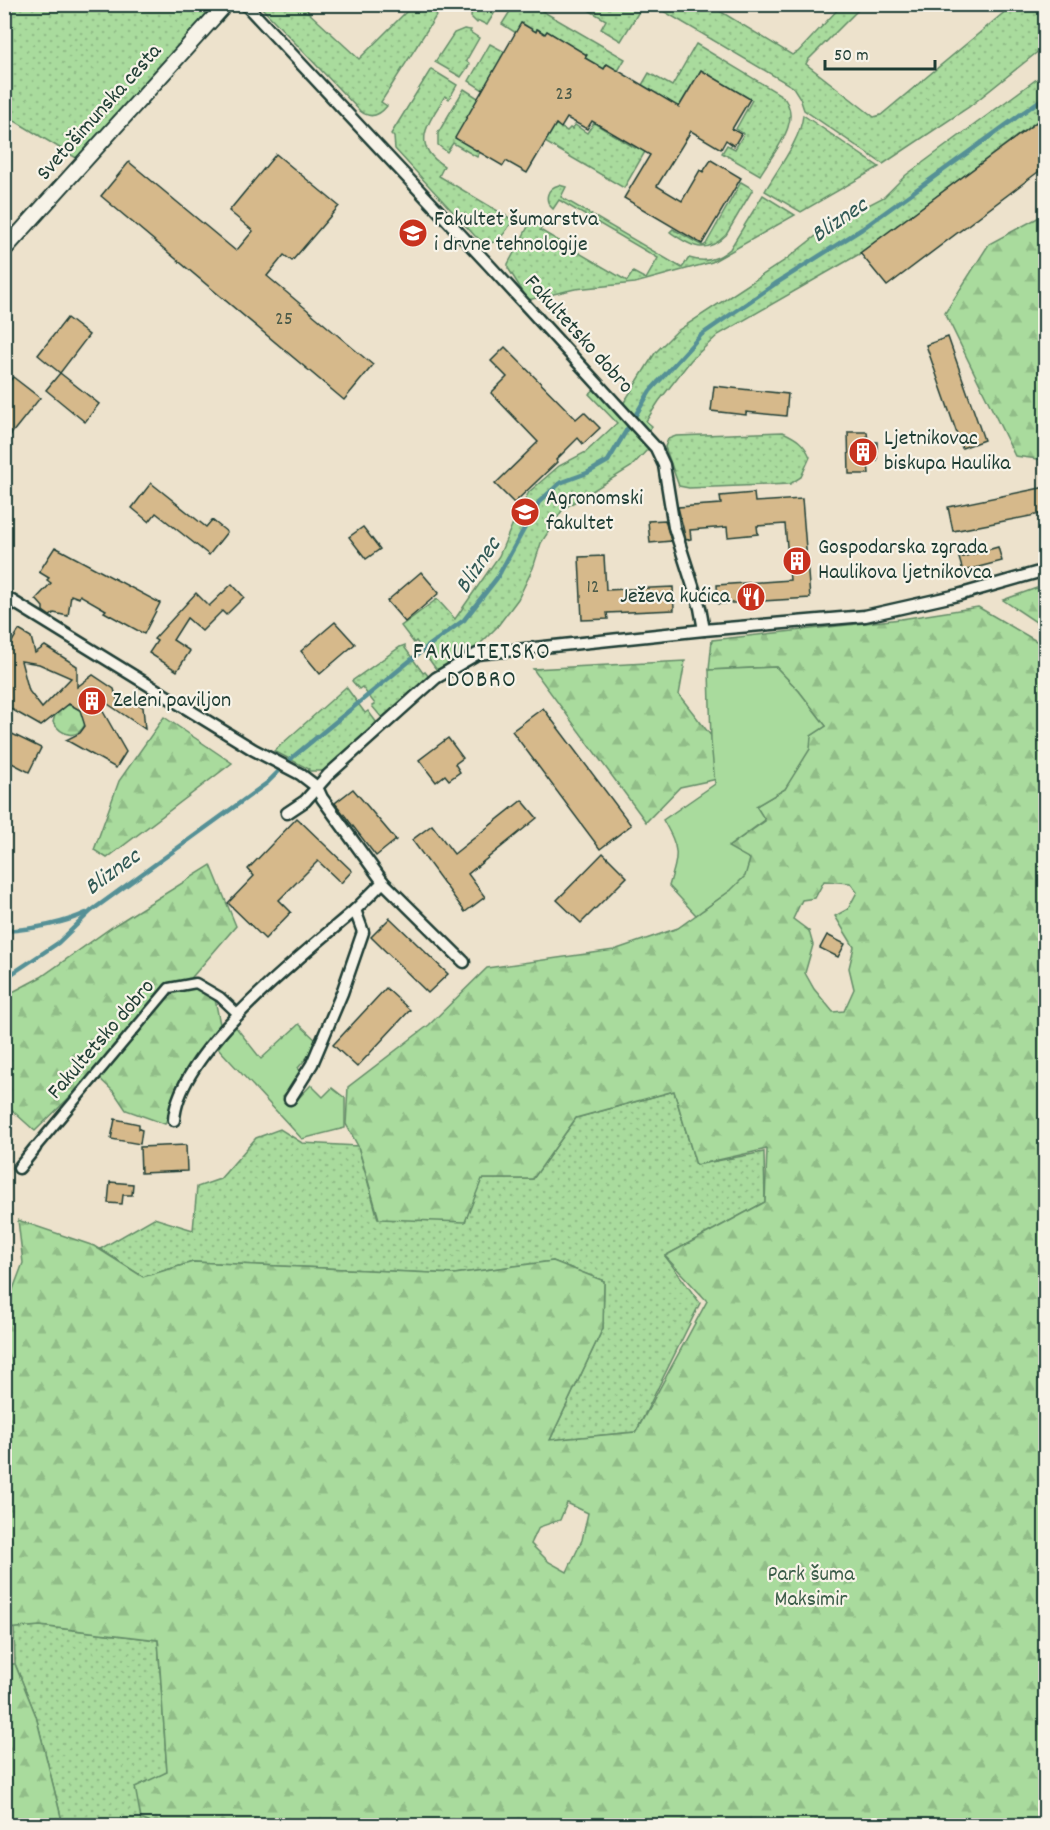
<svg xmlns="http://www.w3.org/2000/svg" width="1050" height="1830" viewBox="0 0 1050 1830" font-family="Dekko,sans-serif">
<style>
.grass{fill:url(#grass-dots);stroke:#648c68;stroke-width:1.5}
.forest{fill:url(#forest-firs);stroke:#648c68;stroke-width:1.5;fill-rule:evenodd}
.garden{fill:#a9db9d;stroke:#648c68;stroke-width:1.5}
.lines{fill:none;stroke-linecap:round;stroke-linejoin:round}
.stream{stroke:#559096;stroke-width:4.5}
.building{fill:#d6b98b;stroke:#1f3d34;stroke-width:1.5;fill-rule:evenodd}
.pedestrian-casing{stroke:#1f3d34;stroke-width:13}
.minor-casing{stroke:#1f3d34;stroke-width:15}
.tertiary-casing{stroke:#1f3d34;stroke-width:18}
.pedestrian{stroke:#f7f3e8;stroke-width:8}
.minor{stroke:#f7f3e8;stroke-width:10}
.tertiary{stroke:#f7f3e8;stroke-width:14}
.labels{text-anchor:middle;dominant-baseline:central;stroke-width:4.5;stroke-linejoin:round;paint-order:stroke}
.number-label{font-size:20px;fill:#4d5c4a}
.street-label{font-size:22px;fill:#1f3d34;stroke:#f7f3e8}
.poi-label{font-size:22px;fill:#1f3d34;stroke:#f7f3e8;text-anchor:start}
.park-label{font-size:22px;fill:#3b5d49;stroke:#f7f3e8}
.water-label{font-size:24px;font-style:italic;fill:#315955;stroke:#f7f3e8}
.neighbourhood-label{font-size:24px;letter-spacing:1.5px;fill:#1f3d34;stroke:#f7f3e8}
</style>
<defs>
<pattern id="grass-dots" width="8" height="8" patternUnits="userSpaceOnUse" patternTransform="scale(1.5)"><rect width="8" height="8" fill="#a9db9d"/><path d="M2 2h.1M6 6h.1" fill="none" stroke="#91bd88" stroke-width="1.8" stroke-linecap="round"/></pattern>
<pattern id="forest-firs" width="22" height="20" patternUnits="userSpaceOnUse" patternTransform="scale(1.5)"><rect width="22" height="20" fill="#a9db9d"/><path d="M5 1l3.5 6h-7zM16 11l3.5 6h-7z" fill="#91bd88"/></pattern>
</defs>
<rect width="100%" height="100%" fill="#ede2cc"/>
<filter id="ink" filterUnits="userSpaceOnUse"><feTurbulence type="fractalNoise" baseFrequency=".0167" numOctaves="2"/><feDisplacementMap in="SourceGraphic" scale="12" xChannelSelector="R" yChannelSelector="G"/><feConvolveMatrix kernelMatrix="1 2 1 2 8 2 1 2 1" color-interpolation-filters="sRGB"/></filter>
<g filter="url(#ink)">
<g class="grass">
<path d="M472 4H504V5L501 9 498 7 487 25 479 21 477 23 471 17Z"/>
<path d="M5 5H218L78 159 5 115Z"/>
<path d="M259 5H312L307 11 359 59 413 5H443L381 102 387 106C379 116 370 119 360 111Z"/>
<path d="M514 5H532L625 59 618 71 607 64 604 69 585 58 586 55 547 31 545 34 538 29 536 32 522 23 516 33 502 24Z"/>
<path d="M580 5H643L621 41 601 29 606 20Z"/>
<path d="M653 5H710L792 55 798 52 842 5H863L808 60 806 64 874 117 881 115 1013 5H1045V46L969 107 883 164 804 110 800 98 793 87Z"/>
<path d="M464 29 471 30 470 32 479 38 466 61 470 64 461 77 435 62 454 33Z"/>
<path d="M490 44 505 52 483 90 469 81Z"/>
<path d="M696 44 781 95C806 118 773 153 760 175L722 153 727 145 735 149 744 134 736 129 752 100 701 70 672 118 648 96 651 90 642 85 649 73 672 86Z"/>
<path d="M431 69 457 85 449 99 445 96C429 123 409 144 444 166L439 176 513 220C504 235 494 253 475 236L395 149 394 137 391 134Z"/>
<path d="M1045 73V115L861 253 718 335 691 360 659 401 646 421 652 426 648 431 623 404 655 353 677 331 784 261 830 225 884 197 906 175Z"/>
<path d="M464 89 478 98 480 152 477 157 453 143 447 152 438 145V133Z"/>
<path d="M803 115 879 167 801 212 765 191C777 170 801 139 803 115Z"/>
<path d="M548 120 567 131 570 128 572 129 575 125 587 133 594 123 635 148 651 121 660 126 624 188 533 135Z"/>
<path d="M741 182 753 189 726 235C705 256 691 246 670 232L673 229 703 246 706 244Z"/>
<path d="M559 185 566 187 561 197 682 268 689 258C705 263 717 260 730 249L763 195 795 215 712 262 635 283 575 289 528 300 508 268V264L529 225 539 218 547 220 540 230 627 281 633 272 646 279 658 258 559 200 553 209C543 200 547 188 559 185Z"/>
<path d="M595 389 649 448 631 467 563 509 541 543 533 568 518 599 497 627 475 649 469 650 439 670 436 669 416 641 414 643 401 626 437 599 455 619 499 556 516 516 529 492 559 466 586 452 617 423 589 394Z"/>
<path d="M783 432C796 438 804 443 810 457L801 477 790 484 689 488 679 486 665 447 668 439 676 436Z"/>
<path d="M405 645V648L423 673 425 672 429 677 382 718 372 706 375 704 362 687 359 689 352 681 400 647Z"/>
<path d="M346 687 365 713 368 711 377 723 324 771H308L309 769 274 751Z"/>
<path d="M674 1091 696 1165 764 1152 765 1202 665 1256 700 1303 636 1432 550 1440 603 1328 604 1281 553 1261 454 1274 193 1262 143 1277 100 1249 154 1218 193 1230 197 1187 220 1179 256 1138 280 1129 302 1143 358 1146 378 1219 482 1179H533L576 1118Z"/>
<path d="M40 1626 158 1640 167 1772 141 1819 156 1825H63L36 1716 15 1664 14 1628Z"/>
</g>
<g class="forest">
<path d="M1045 214V460L1015 456 945 313 989 244Z"/>
<path d="M1045 585V628L1003 600Z"/>
<path d="M978 607 1045 646V1825H156L141 1819 135 1787 167 1772 158 1640 40 1626 5 1629 4 1305 9 1300 23 1263 18 1220 94 1246 143 1277 193 1262 454 1274 553 1261 604 1281 603 1328 550 1440 636 1432 707 1301 665 1256 765 1202 767 1149 696 1165 674 1091 576 1118 533 1179H482L465 1222 379 1219 358 1146 346 1124 348 1087 429 1025 487 968 614 950 678 928 731 890 728 847 765 821 756 806 785 789 811 736 826 726 799 691 776 667 709 670 712 640 901 619ZM824 881 850 883 857 892 848 909 835 916 854 947 849 968 854 989 844 1011 833 1012 814 989 805 973 813 945 809 931 793 919 802 900 815 898ZM567 1503 588 1513 582 1540 567 1572 549 1562 531 1544 539 1527 560 1520Z"/>
<path d="M685 661 679 695 741 774 680 787 646 822 533 669Z"/>
<path d="M67 705 73 706 81 711 85 724C77 741 61 735 53 722L55 715Z"/>
<path d="M164 717 232 763 107 858 94 850 119 781Z"/>
<path d="M211 865 236 926 187 983 214 994 220 1024 185 1073 165 1124 126 1110 114 1092 98 1077 81 1086 35 1131 5 1104V996L41 977 115 925Z"/>
<path d="M5 1664H15L36 1716 63 1825H5Z"/>
</g>
<g class="garden">
<path d="M776 667 799 691 826 726 811 736 810 749 785 789 756 806 765 820 728 847 750 859 745 876 731 890 696 915 669 886C679 853 680 850 663 820L715 784 711 741 709 670Z"/>
<path d="M299 1024 319 1043 298 1068 303 1075 283 1096 292 1105 311 1085 323 1097 332 1088 345 1098V1128L302 1139 218 1048 235 1026 261 1059Z"/>
</g>
<g class="lines">
<g class="stream">
<path d="M4 931C33 929 60 925 86 913"/>
<path d="M4 979 58 943 91 911 267 783 294 756 423 650 464 620 497 578 539 502 560 483 587 473 608 461 650 391 701 335 775 284 862 229 1046 96"/>
</g>
</g>
<g class="building">
<path d="M521 23 536 32 537 29 545 34 547 31 587 55 585 58 604 69 607 64 679 107 701 70 750 99 732 129 741 134 734 146 726 140 721 149 691 131 657 186 682 201 700 170 703 172 711 160 741 178 702 244 624 198 650 155 592 121 587 129 567 118 561 128 556 124 527 173 506 161 503 166 455 138Z"/>
<path d="M1046 115V166L887 286 860 253Z"/>
<path d="M276 154 339 206 292 261 284 255 267 276 373 365 344 400 101 196 129 162 236 251 253 231 229 211Z"/>
<path d="M67 318 89 335 60 373 38 355Z"/>
<path d="M948 337 984 440 962 448 926 345Z"/>
<path d="M505 347 576 419 584 412 600 428 583 444 578 438 556 460 557 462 514 503 495 484 538 442 491 393 507 377 491 361Z"/>
<path d="M60 373 99 404 85 422 46 390Z"/>
<path d="M13 377 40 398 4 443V388Z"/>
<path d="M714 386 788 394 786 416 746 412V415L711 411Z"/>
<path d="M848 432H867L868 442H877V461H868L869 474H849Z"/>
<path d="M151 483 206 527 212 520 227 532 209 555 156 513 149 522 132 508Z"/>
<path d="M1046 487V513L953 531 948 507Z"/>
<path d="M754 493 755 502 802 499 810 598 718 604 717 585 790 580 785 524 757 526 758 534 728 537 727 527 690 530 691 539 686 540 678 507 721 504 720 496Z"/>
<path d="M665 520 671 541 650 543 648 521Z"/>
<path d="M363 527 380 549 366 559 349 537Z"/>
<path d="M55 547 160 603 144 634 104 612 106 610 80 595 79 598 71 595 68 616 54 613 50 616 43 611V607L36 599 51 583 47 580 49 578 39 572Z"/>
<path d="M998 547 1002 561 963 571 959 558Z"/>
<path d="M604 556 606 590 673 587 674 610 607 613 608 619 582 620 579 557Z"/>
<path d="M421 572 439 593 405 622 387 601Z"/>
<path d="M232 584 244 597 226 615 222 611 202 631 187 618 173 640 190 651 177 671 149 653 157 641 154 639 196 593 209 606Z"/>
<path d="M335 622 355 644 320 674 301 651Z"/>
<path d="M19 630 31 637 35 653 45 646 77 666V687L93 675 114 689 118 703 128 698 143 707 145 729 93 694 126 752 116 768 66 740 80 733 85 726 80 710 69 704 41 726 4 705V655ZM21 661 39 664 71 678 42 708 29 691Z"/>
<path d="M543 708 631 825 600 849 512 731Z"/>
<path d="M4 730 41 748 29 772 4 759Z"/>
<path d="M448 738 463 758 455 764 460 772 449 780 445 775 436 782 419 760Z"/>
<path d="M353 789 396 840 376 856 335 803Z"/>
<path d="M522 800 537 818 468 874 485 897 465 912 412 840 432 825 454 854Z"/>
<path d="M297 818 352 871 341 883 318 861 279 900 291 912 265 939 228 903 254 876 248 869Z"/>
<path d="M603 853 627 877 581 923 557 900Z"/>
<path d="M390 918 448 974 428 993 371 937Z"/>
<path d="M827 935 845 944 838 957 820 948Z"/>
<path d="M386 988 410 1010 357 1067 333 1045Z"/>
<path d="M115 1119 139 1124V1129L142 1130 140 1144 111 1139Z"/>
<path d="M186 1145 187 1171 141 1173 140 1147Z"/>
<path d="M110 1182 133 1184 132 1195H123L122 1204 108 1203Z"/>
</g>
<g class="lines">
<g class="pedestrian-casing">
<path id="pedestrian" d="M35 1148 169 988 196 983 220 997 238 1014"/>
</g>
<g class="minor-casing">
<g id="minor">
<path d="M245 4 489 265 656 448 664 465 674 527 700 608 704 630"/>
<path d="M4 596 254 750 300 774 317 787 322 798 383 882 464 962"/>
<path d="M287 813 305 801 328 775 436 678 477 654 704 630 865 616 958 595 1046 570"/>
<path d="M290 1099 312 1064 342 993 363 932 355 910 383 882"/>
<path d="M174 1120C178 1051 304 954 355 910"/>
<path d="M19 1168 35 1148"/>
</g>
</g>
<g class="tertiary-casing">
<path id="tertiary" d="M4 250 226 4"/>
</g>
<use href="#pedestrian" class="pedestrian"/>
<use href="#minor" class="minor"/>
<use href="#tertiary" class="tertiary"/>
</g>
</g>
<defs>
<g id="university-disc" transform="scale(1.5)"><circle r="9.5" fill="#c8321e" stroke="#f7f3e8"/><path d="M0-5L7-2L0 1L-7-2ZM-4 1L0 2.5L4 1V4Q0 6-4 4Z" fill="#fff"/></g>
<g id="building-disc" transform="scale(1.5)"><circle r="9.5" fill="#c8321e" stroke="#f7f3e8"/><path d="M-4-6H4V6H1V3H-1V6H-4ZM-2.5-4.3h1.7v1.8h-1.7ZM.8-4.3h1.7v1.8H.8ZM-2.5-1h1.7V.8h-1.7ZM.8-1h1.7V.8H.8Z" fill="#fff"/></g>
<g id="restaurant-disc" transform="scale(1.5)"><circle r="9.5" fill="#c8321e" stroke="#f7f3e8"/><path d="M-5-6h1v4h1v-4h1v4h1v-4h1v5L-1.5 .5V6h-2V.5L-5-1ZM5-6V6H3V1.5H1.5Q1.5-4 5-6Z" fill="#fff"/></g>
</defs>
<g fill-rule="evenodd">
<use href="#university-disc" x="413" y="233"/>
<use href="#building-disc" x="863" y="452"/>
<use href="#university-disc" x="525" y="512"/>
<use href="#building-disc" x="797" y="561"/>
<use href="#restaurant-disc" x="751" y="597"/>
<use href="#building-disc" x="92" y="701"/>
</g>
<g class="labels">
<g class="number-label">
<text x="564" y="95">23</text>
<text x="284" y="320">25</text>
<text x="593" y="588">12</text>
</g>
<g class="street-label">
<text transform="translate(100 113) rotate(-48)">Svetošimunska cesta</text>
<text transform="translate(578 335) rotate(48)">Fakultetsko dobro</text>
<text transform="translate(102 1040) rotate(-49)">Fakultetsko dobro</text>
</g>
<g class="poi-label">
<text x="434" y="220">Fakultet šumarstva<tspan x="434" dy="25">i drvne tehnologije</tspan></text>
<text x="884" y="439">Ljetnikovac<tspan x="884" dy="25">biskupa Haulika</tspan></text>
<text x="546" y="499">Agronomski<tspan x="546" dy="25">fakultet</tspan></text>
<text x="818" y="548">Gospodarska zgrada<tspan x="818" dy="25">Haulikova ljetnikovca</tspan></text>
<text x="730" y="597" text-anchor="end">Ježeva kućica</text>
<text x="113" y="701">Zeleni paviljon</text>
</g>
<g class="park-label">
<text x="811" y="1575">Park šuma<tspan x="811" dy="25">Maksimir</tspan></text>
</g>
<g class="water-label">
<text transform="translate(840 221) rotate(-34)">Bliznec</text>
<text transform="translate(479 566) rotate(-56)">Bliznec</text>
<text transform="translate(113 873) rotate(-36)">Bliznec</text>
</g>
<g class="neighbourhood-label">
<text x="482" y="653">FAKULTETSKO<tspan x="482" dy="28">DOBRO</tspan></text>
</g>
</g>
<rect width="1050" height="1830" fill="none" stroke="#f7f3e8" stroke-width="24"/>
<rect x="12" y="12" width="1026" height="1806" fill="none" stroke="#1f3d34" stroke-width="2" filter="url(#ink)"/>
<path d="M825 60v9h110v-9" fill="none" stroke="#1f3d34" stroke-width="3"/>
<text x="834" y="60" font-size="18" fill="#1f3d34" stroke="#f7f3e8" stroke-width="4.5" paint-order="stroke">50 m</text>
</svg>
